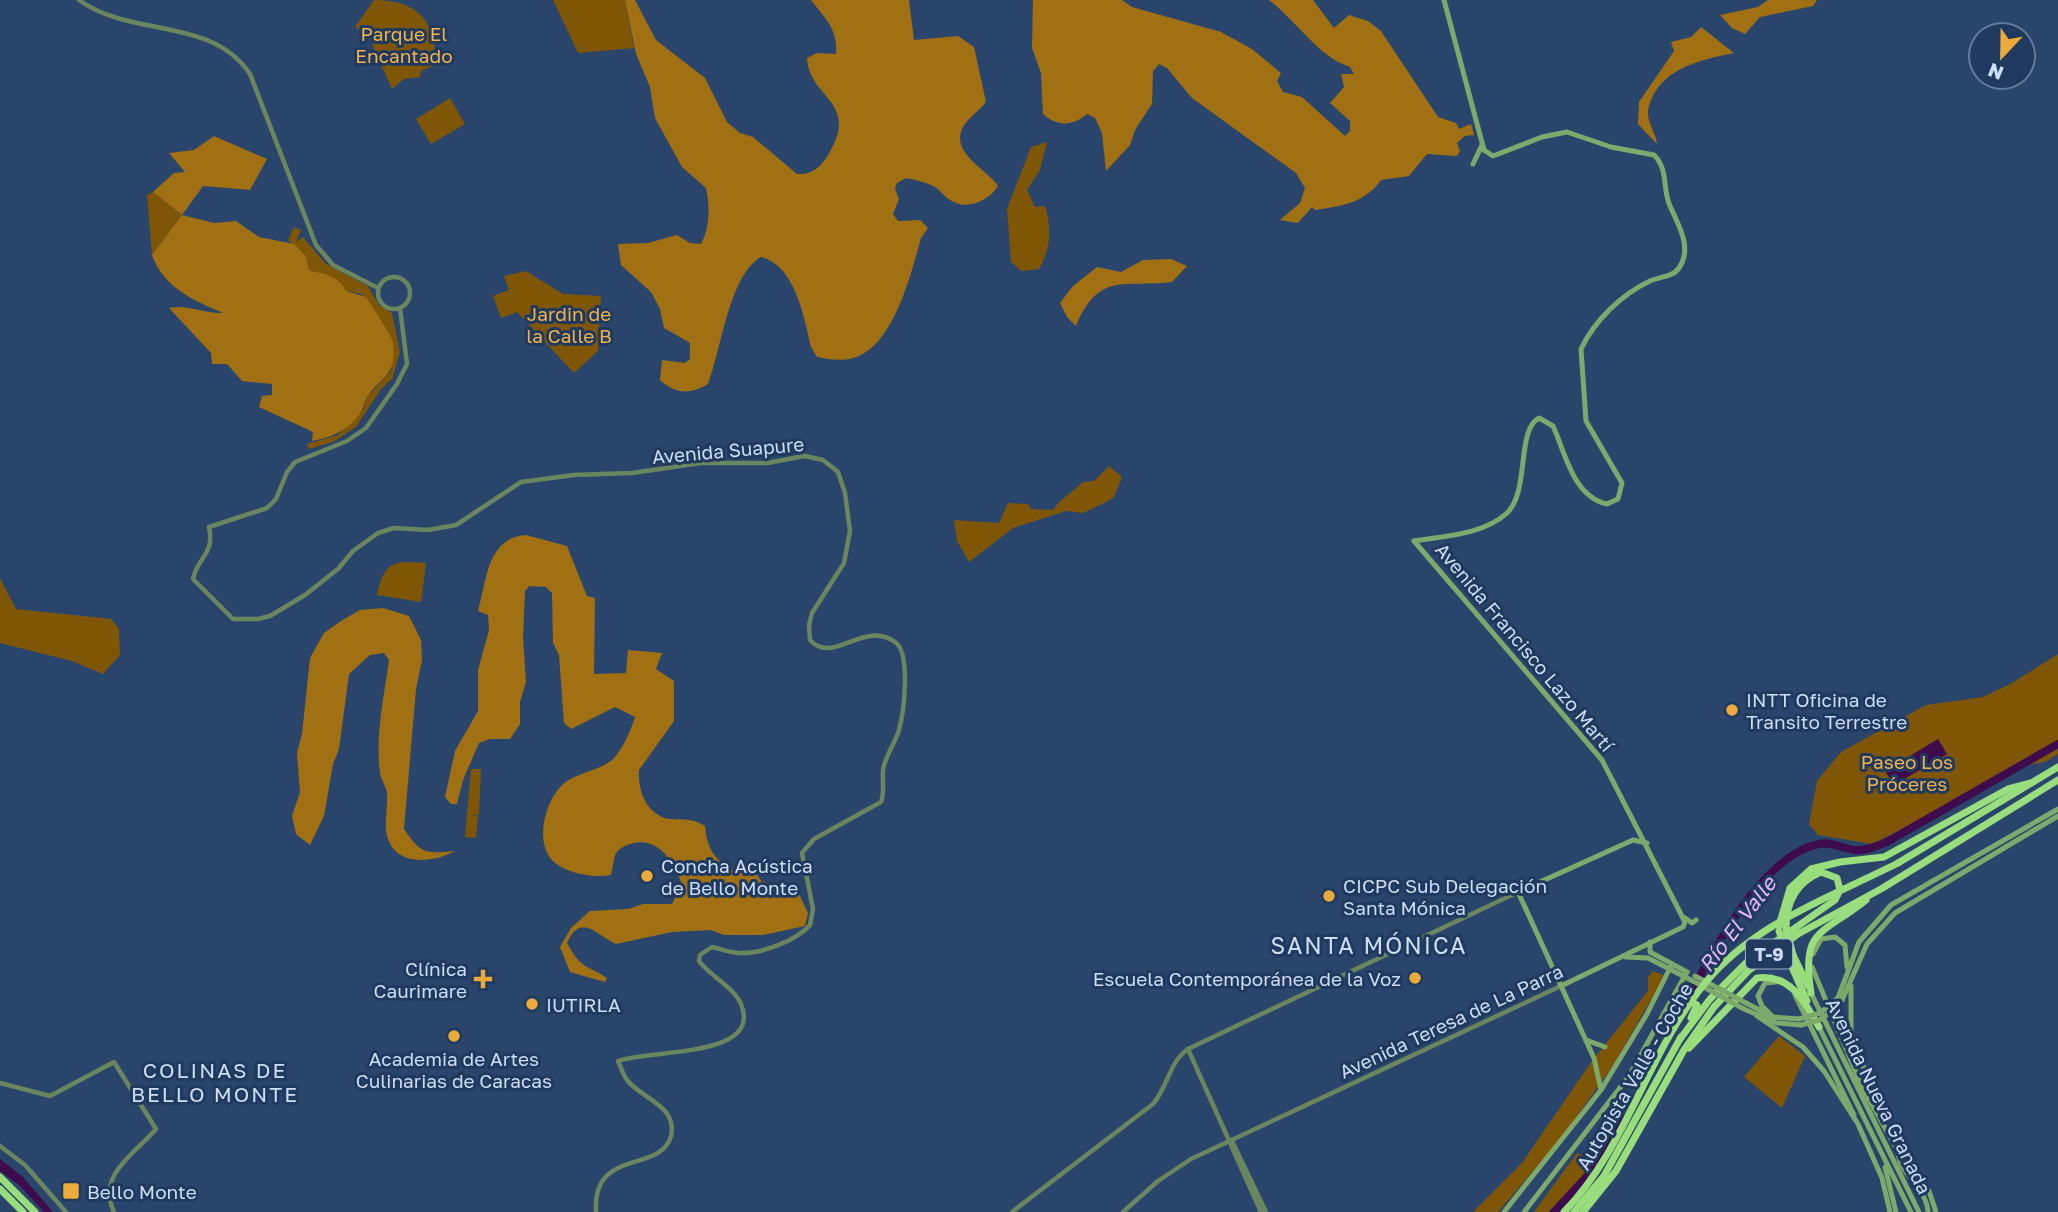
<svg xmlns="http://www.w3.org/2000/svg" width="2058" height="1212" viewBox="0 0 2058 1212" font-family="'Golos Text',sans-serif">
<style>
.green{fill:#7e5606}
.forest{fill:#a17013}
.water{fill:#3e0c4d}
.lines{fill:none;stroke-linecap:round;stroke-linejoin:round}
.river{stroke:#3e0c4d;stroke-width:8}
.tertiary{stroke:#6a865f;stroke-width:4.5}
.secondary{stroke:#7da96c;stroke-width:5}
.motorway{stroke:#99dd7c;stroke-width:7}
.secondary-bridge{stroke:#7da96c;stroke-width:5}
.motorway-bridge{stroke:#99dd7c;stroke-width:7}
.poi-dot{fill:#ebaa39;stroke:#203a5f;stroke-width:2.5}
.labels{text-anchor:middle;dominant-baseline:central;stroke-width:6;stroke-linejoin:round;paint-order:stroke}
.shield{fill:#203a5f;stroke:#99acc7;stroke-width:2}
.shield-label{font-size:18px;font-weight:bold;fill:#cdddf4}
.park-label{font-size:19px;fill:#f2b349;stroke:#203a5f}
.street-label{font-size:19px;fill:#cdddf4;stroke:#203a5f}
.poi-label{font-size:19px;fill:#cdddf4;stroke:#203a5f;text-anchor:start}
.water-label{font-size:21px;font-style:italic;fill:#e8b7fa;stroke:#203a5f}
.neighbourhood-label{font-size:21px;letter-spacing:2px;fill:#cdddf4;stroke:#203a5f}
.quarter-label{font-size:23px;letter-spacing:2px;fill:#cdddf4;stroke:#203a5f}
</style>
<rect width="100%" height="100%" fill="#2a456b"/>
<g class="green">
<path d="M374 0C417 0 437 20 435 65L421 71 420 77 404 79 392 89 373 47 374 40 355 27Z"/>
<path d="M553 0H625L634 48 578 53Z"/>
<path d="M450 98 465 124 431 144 416 119Z"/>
<path d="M1047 142 1040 170 1027 190 1035 207 1045 206C1052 229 1051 248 1039 269L1021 271 1011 262 1007 209 1031 147Z"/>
<path d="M153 192 182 215 152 255 147 195Z"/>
<path d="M294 227 301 230 296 242 303 237 326 264 368 286 379 305 392 313 400 352 392 379 381 389 356 427 333 442 309 449 307 444 338 435 363 410 367 397 391 371 393 352 368 301 362 294 346 291C340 278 323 274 309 270L306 256 288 240Z"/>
<path d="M526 271 563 294 601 296 598 351 574 373 517 312 501 318 493 296 509 290 504 276Z"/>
<path d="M1109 466 1122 477 1114 497 1106 502 1083 513 1066 511 1013 528 969 562 957 541 954 520 999 523 1008 503 1028 504 1031 509 1053 510C1061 498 1072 493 1083 482L1094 481Z"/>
<path d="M406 562 426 563 421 602 377 595C381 577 385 562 406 562Z"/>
<path d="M0 578 16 609 111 619 119 629 120 655 103 674 72 661 0 643Z"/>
<path d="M2058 654V754L2045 762 2013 767 1933 814 1872 844 1818 835 1809 824 1817 781 1841 752 1926 705 1983 697 2012 683Z"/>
<path d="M471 769H481L479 815 469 814 478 816 476 838 465 837Z"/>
<path d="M1653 971 1663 975 1659 986 1612 1067 1562 1137 1498 1212H1473L1522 1163 1592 1061 1648 991V977Z"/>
<path d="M1779 1036 1805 1056 1782 1108 1744 1077Z"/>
<path d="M1577 1153 1594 1160 1584 1178 1548 1212H1534Z"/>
</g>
<g class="forest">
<path d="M625 0H635L656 40 705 78 727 122 740 133 753 137 797 174C812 175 821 167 828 155 861 101 809 99 807 58L817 53 836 54C838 29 825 18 811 0H909L914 40 958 36 974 47 986 102C979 111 968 118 963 127 949 153 988 170 998 186 989 201 966 211 950 200 943 196 940 189 933 186 925 182 915 180 906 178L897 183 895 189 899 199 893 214 898 221 920 220 928 228 921 238C911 273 893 352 849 359 839 361 827 359 817 357L811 347C804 317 795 265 761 257 729 275 721 351 708 384 690 395 675 394 660 380L662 360 685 363 690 359V343L664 328 660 309 651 292 621 265 618 244 648 243 677 235 690 243 701 244C710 227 710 207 706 188L682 167 655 118 650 87 636 54Z"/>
<path d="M1033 0H1122L1132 7 1221 32 1252 49 1281 73 1277 81 1283 92 1302 97 1345 136 1350 131V121L1330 103 1344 87 1341 74H1354L1350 67C1318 57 1298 22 1269 0H1313L1334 28 1349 15 1368 21 1381 31 1438 117 1456 123 1459 129 1471 124 1474 135 1465 136 1457 143 1460 151 1457 156 1427 154 1409 176 1381 180C1365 203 1342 206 1315 210L1312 207 1298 223 1280 220 1300 203 1305 188 1296 173 1192 98 1167 68 1159 64 1153 71 1152 104 1135 130 1130 145 1106 171 1102 133 1095 118 1087 114C1073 126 1057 127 1043 114L1041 73 1032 48Z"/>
<path d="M1768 0H1817L1813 6 1760 17 1745 34 1732 28 1720 15 1758 7Z"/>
<path d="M1701 27 1734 53C1700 60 1655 69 1648 112 1647 122 1656 133 1657 144L1638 124 1639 102 1674 51 1671 42 1691 37Z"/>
<path d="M214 136 267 159 250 190 203 186 182 215 214 223 236 221 259 237 294 244 306 256 309 270C327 275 338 275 346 291L366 297C370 303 393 338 393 342 397 377 382 375 367 397 364 402 364 407 361 412 349 430 333 437 312 441L313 432 259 407 262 396 272 395V384L242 381 227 364H212L211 353 169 308C187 304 204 314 223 313 193 300 164 288 152 255L182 215 153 192 174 173 185 172 169 153 194 150Z"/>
<path d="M1171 259 1187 266 1172 282C1123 288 1099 271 1076 326L1067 317 1060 303 1073 286 1097 267 1121 272 1143 260Z"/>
<path d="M526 535 567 546 587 596 595 598 594 674 626 673 628 650 662 653 656 669 674 681V721L639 770C638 789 644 808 662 817 671 822 689 815 705 826 707 851 717 863 739 873L749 862 761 881 798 892 808 913 805 926 763 935H724L711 930 672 932 616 944C596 935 581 912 567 943 582 970 584 963 607 978L605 982 570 972 560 947 571 928 590 911 628 909 643 904H672L682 884C673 861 658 835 630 844 624 846 620 848 616 853 613 859 613 868 611 875 593 878 568 874 554 862 534 844 544 802 563 784 576 773 598 771 612 760 622 751 631 730 635 717L615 707 571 729 564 723 559 655 553 643 552 593 546 587 529 586 525 591 523 638 526 682 520 702V724L510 739H490L479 743 463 780 457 804H451L445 797 455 751 478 711V670L489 630 488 615 478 611C487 579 487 538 526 535Z"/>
<path d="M383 608 409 616 421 640 422 660 416 689 404 829C421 854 425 854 455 851 434 863 395 867 387 836 384 822 388 807 387 793 386 786 381 780 380 773 375 737 384 696 389 660L384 653 370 655 349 674 339 749 333 764 324 816 310 845 296 834 292 816 300 792 297 753 302 734 310 658 324 633 341 621 360 610Z"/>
</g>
<g class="water">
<path d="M1938 739 1947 754 1894 785 1885 771Z"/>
<path d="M0 1159 23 1177 53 1212H44L20 1186 0 1171Z"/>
</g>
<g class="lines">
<g class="river">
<path d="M1684 1006C1709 958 1761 855 1819 844 1831 841 1843 849 1855 850 1866 851 1877 846 1887 842L2058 744"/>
<path d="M1554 1212 1591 1172 1623 1119"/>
</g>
<g class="tertiary">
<path d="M79 0C131 38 211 16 250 74L316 245 333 265 378 288"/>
<circle cx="394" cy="293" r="16"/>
<path d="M400 308 407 364 397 384 366 428 347 441 295 462 287 472 276 499 267 508 209 527C215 555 198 556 193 579L233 619H258L270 616 305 595 338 569 353 551 378 533 394 528 428 530 456 525 521 482 574 475 632 473 701 463H767L805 456 823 460 838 472 845 493 850 531 844 563 812 613 809 625 810 640C833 666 864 619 895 642 911 653 904 712 899 730 895 744 885 756 883 770 882 781 885 792 881 802L814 839 802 853 813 909 810 925C796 941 761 954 739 953 730 953 721 949 712 947L700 955 699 961C710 976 734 987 741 1004 764 1059 647 1049 618 1061 621 1067 623 1075 627 1080 642 1099 678 1106 671 1136 661 1174 592 1147 596 1212"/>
<path d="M1188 1049 1261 1212"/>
<path d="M0 1083 50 1096 114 1062 156 1129C135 1154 96 1175 114 1212"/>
<path d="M1232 1141 1266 1212"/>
<path d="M0 1146 25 1165 66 1212"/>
<path d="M1012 1212 1153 1104C1168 1087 1169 1062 1188 1049L1518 892"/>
<path d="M1123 1212 1158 1181 1191 1159 1561 986"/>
</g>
<g class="secondary">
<path d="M1444 0 1484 150"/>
<path d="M1473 164 1482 145"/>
<path d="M1414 541C1444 536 1483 535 1507 513 1530 491 1516 430 1539 418L1553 426C1565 452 1573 497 1607 504L1618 499 1622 483 1586 421 1581 349C1594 321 1622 294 1650 281 1659 277 1673 277 1679 268 1693 248 1678 224 1670 206 1662 189 1669 170 1654 155L1611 147 1567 132 1542 137 1493 156 1484 150"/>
<path d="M1414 541 1602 760 1685 922 1683 927 1561 986"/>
<path d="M1685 918 1692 923 1696 920"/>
<path d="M1650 942V952L1687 972"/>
<path d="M1813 954 1821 939 1835 937 1845 945 1847 967"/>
<path d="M1626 957 1648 958 1693 981"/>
<path d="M1812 967 1859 1080"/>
<path d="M1851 986V1031L1868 1080 1870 1098"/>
<path d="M1811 993 1919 1212"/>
<path d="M1795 995 1854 1115"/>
<path d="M1838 998 1859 942 1891 905 2058 809"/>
<path d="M1842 1000 1867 944 1895 913 2058 816"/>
<path d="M1746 1003 1773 1017 1799 1019"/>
<path d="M1744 1009 1777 1023 1801 1025"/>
<path d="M1757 1016 1803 1047 1824 1071 1858 1124 1882 1178 1890 1212"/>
<path d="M1773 1017 1762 1006 1758 996 1765 983 1776 982"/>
<path d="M1819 1027 1911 1212"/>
<path d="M1586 1040 1605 1047"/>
<path d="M1857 1078 1898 1151 1929 1191 1936 1212"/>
<path d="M1601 1090 1594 1058 1518 892 1633 840 1647 843"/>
<path d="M1898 1151C1898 1174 1927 1188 1928 1212"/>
<path d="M1885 1167 1896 1212"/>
<path d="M1504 1212 1601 1090 1647 1014 1672 964"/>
<path d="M1524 1212 1629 1076 1687 972"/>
</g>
<g class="motorway">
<path d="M1898 863 2058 767"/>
<path d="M1779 926 1790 888 1811 869 1840 862 1884 857 2008 789 2031 783"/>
<path d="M1793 955 1808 986"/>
<path d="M1788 958 1807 1001"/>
<path d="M1811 993C1801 928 1821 936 1866 900"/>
<path d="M1672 1001 1680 995 1697 1005 1691 1018"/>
<path d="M1680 1039 1710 999 1748 961 1835 900 1840 890 1837 878 1821 872C1797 882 1786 902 1786 928"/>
<path d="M1689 1048 1757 978C1791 974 1804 1001 1819 1027"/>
<path d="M0 1177 35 1212"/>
<path d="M0 1189 23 1212"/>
<path d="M1574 1212 1604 1176 1681 1037"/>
<path d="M1583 1212 1616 1171 1684 1050 1714 1007 1748 971 1798 934 1881 889 2058 780"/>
</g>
<g class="secondary-bridge">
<path d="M1695 976 1746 1003"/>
<path d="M1693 981 1744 1009"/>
<path d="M1799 1019 1820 1013 1838 998"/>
<path d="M1801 1025 1822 1019 1842 1000"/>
</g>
<g class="motorway-bridge">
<path d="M1786 928 1793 955"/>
<path d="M1779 931 1788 958"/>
<path d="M1564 1212C1628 1146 1647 1052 1706 982 1755 923 1831 897 1898 863"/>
</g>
</g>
<g class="poi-dot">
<circle cx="1732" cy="710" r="7"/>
<circle cx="647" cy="876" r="7"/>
<circle cx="1329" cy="896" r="7"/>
<circle cx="1415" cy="978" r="7"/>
<path d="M479.5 968.5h7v7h7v7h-7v7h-7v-7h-7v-7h7z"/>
<circle cx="532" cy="1004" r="7"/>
<circle cx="454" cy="1036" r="7"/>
<rect x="62" y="1182" width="18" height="18" rx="3.5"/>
</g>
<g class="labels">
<rect class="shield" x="1746" y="939.5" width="46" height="29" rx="5"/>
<g class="shield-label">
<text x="1769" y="954">T-9</text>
</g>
<g class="park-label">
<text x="404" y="33">Parque El<tspan x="404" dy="22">Encantado</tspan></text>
<text x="569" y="313">Jardin de<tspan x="569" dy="22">la Calle B</tspan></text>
<text x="1907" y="761">Paseo Los<tspan x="1907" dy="22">Próceres</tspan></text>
</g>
<g class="street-label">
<text transform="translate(728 450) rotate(-5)">Avenida Suapure</text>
<text transform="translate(1525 647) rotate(50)">Avenida Francisco Lazo Martí</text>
<text transform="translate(1451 1021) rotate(-25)">Avenida Teresa de La Parra</text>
<text transform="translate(1634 1076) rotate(-60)">Autopista Valle - Coche</text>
<text transform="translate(1879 1096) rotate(64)">Avenida Nueva Granada</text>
</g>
<g class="poi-label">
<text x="1746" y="699">INTT Oficina de<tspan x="1746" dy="22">Transito Terrestre</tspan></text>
<text x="661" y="865">Concha Acústica<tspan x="661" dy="22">de Bello Monte</tspan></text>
<text x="1343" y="885">CICPC Sub Delegación<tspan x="1343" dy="22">Santa Mónica</tspan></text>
<text x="467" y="968" text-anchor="end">Clínica<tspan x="467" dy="22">Caurimare</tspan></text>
<text x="1401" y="978" text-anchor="end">Escuela Contemporánea de la Voz</text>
<text x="546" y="1004">IUTIRLA</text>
<text x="454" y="1058" text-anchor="middle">Academia de Artes<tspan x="454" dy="22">Culinarias de Caracas</tspan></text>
<text x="87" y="1191">Bello Monte</text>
</g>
<g class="water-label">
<text transform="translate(1737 924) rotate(-53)">Río El Valle</text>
</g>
<g class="neighbourhood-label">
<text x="215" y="1070">COLINAS DE<tspan x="215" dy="24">BELLO MONTE</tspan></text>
</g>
<g class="quarter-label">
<text x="1369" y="945">SANTA MÓNICA</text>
</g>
</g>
<g transform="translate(2002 56) rotate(202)"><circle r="33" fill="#203a5f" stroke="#657b9b" stroke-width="2"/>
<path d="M0-5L12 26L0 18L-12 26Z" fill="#ebaa39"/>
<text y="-10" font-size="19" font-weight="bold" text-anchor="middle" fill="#cdddf4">N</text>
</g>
</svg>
